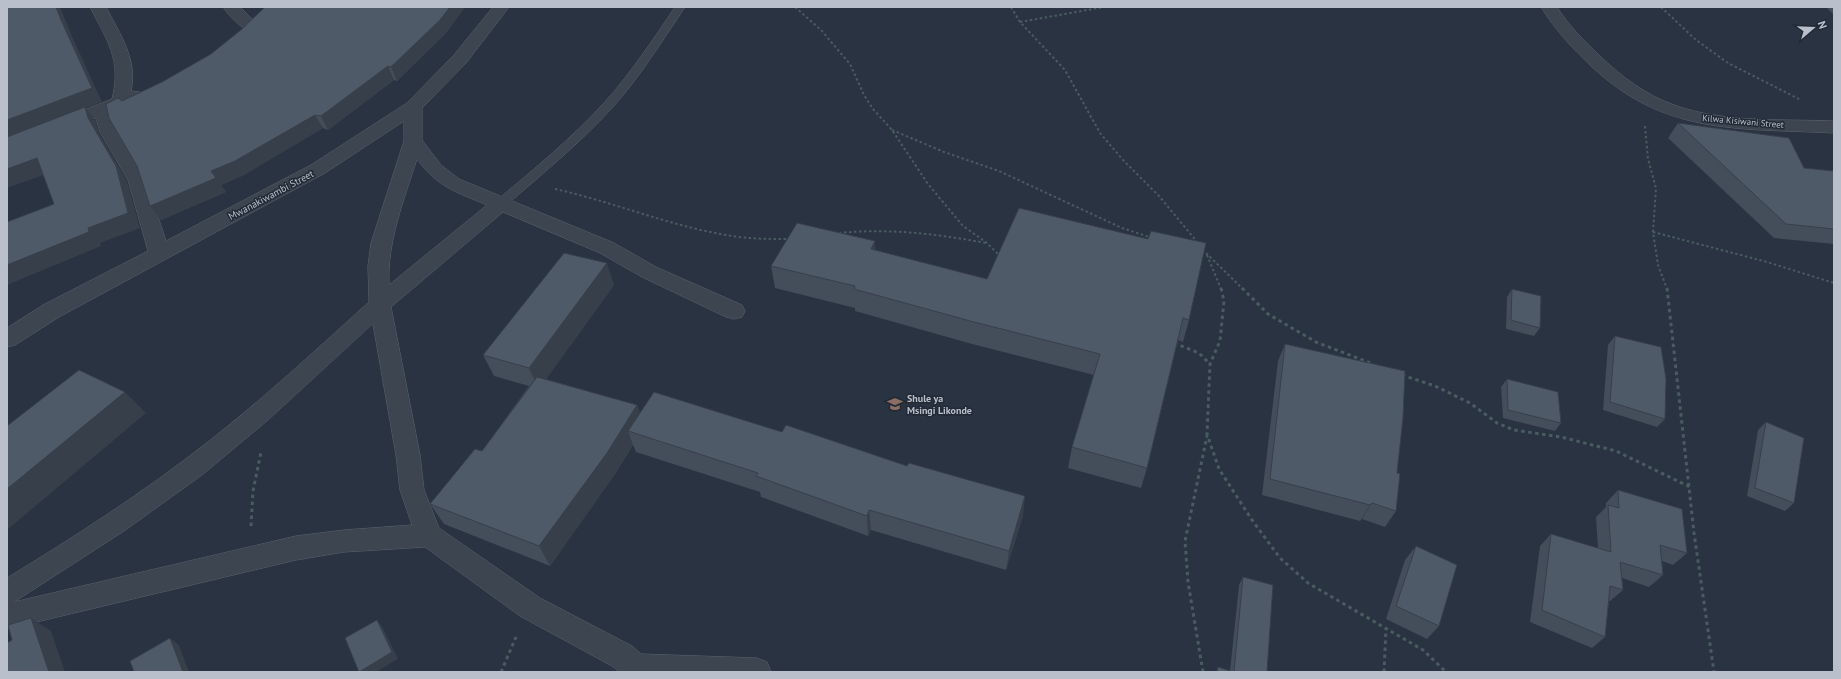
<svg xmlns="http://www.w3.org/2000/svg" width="1841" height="679" viewBox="0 0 1841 679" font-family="'PT Sans',sans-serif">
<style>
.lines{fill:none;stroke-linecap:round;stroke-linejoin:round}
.service-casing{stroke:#5b636e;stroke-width:1}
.minor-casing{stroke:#5b636e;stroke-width:1}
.path-far1{stroke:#495c5f;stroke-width:2;stroke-dasharray:2.5 2.5;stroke-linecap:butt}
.path{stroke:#495c5f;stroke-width:3;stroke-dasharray:3.5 3.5;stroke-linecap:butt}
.service{fill:#3d4551;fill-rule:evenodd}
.minor{fill:#3d4551;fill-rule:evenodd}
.wall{fill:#444d5a}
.shaded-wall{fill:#373f4a}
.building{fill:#4f5a69;stroke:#373f4a}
.labels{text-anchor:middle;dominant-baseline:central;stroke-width:3;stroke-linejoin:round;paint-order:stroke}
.far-street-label{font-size:9px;fill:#bac0cb;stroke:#212a36}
.street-label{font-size:10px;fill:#bac0cb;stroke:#212a36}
.poi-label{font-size:10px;font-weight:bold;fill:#bac0cb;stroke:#212a36;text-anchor:start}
</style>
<rect width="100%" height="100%" fill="#293341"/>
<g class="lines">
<g class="service-casing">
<path id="service" d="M675 7H685C662 41 640 77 612 108 579 144 541 175 504 207H496L494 204 496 201C533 170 571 139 604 103 631 73 653 40 675 7Z"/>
</g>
<g class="minor-casing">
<g id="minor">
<path d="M90 7H106C120 34 138 60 131 91L140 92 143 96C137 105 122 107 112 111L118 132 146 180 166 241 311 165 407 103 454 55 493 7H509L466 63 422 108V140L441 165 459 179 614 243 656 267 742 305 745 311 742 317 734 319 726 317 642 277 600 253 503 212 391 307 420 455 424 490 439 528 540 598 632 646 641 654 757 658 767 662 771 672H620L612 666 520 616 425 547 344 552 296 560 7 629V578C76 536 144 492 208 442 264 398 316 350 369 302L368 266 371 243 404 141V121L325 173 59 317 15 345 7 347V328L43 305 148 251 128 180 100 132 96 118 7 154V141L112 99C122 60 107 40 90 7ZM417 159C437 187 456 192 487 205L389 285C387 241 404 200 417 159ZM373 324 396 455 400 490 412 525 344 530 296 536 14 602 124 531 202 475 268 420Z"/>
<path d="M223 7H240L260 27 258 30C244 34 230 17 223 7Z"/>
<path d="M1541 7H1557C1569 26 1585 42 1601 57 1622 77 1646 95 1674 105 1724 123 1782 119 1834 121V133C1737 128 1663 136 1588 63 1570 46 1554 28 1541 7Z"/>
</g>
</g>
<g class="path-far1">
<path d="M795 7 821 30 850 64 864 95 873 109 892 130 928 184 963 226 987 243 1000 256"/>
<path d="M1011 7 1020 22 1065 70 1100 133 1123 160 1159 196 1198 243"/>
<path d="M1661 7 1696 40 1728 63 1799 99"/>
<path d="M1020 22 1104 7"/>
<path d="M1645 126 1648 159 1656 188 1653 232 1658 265 1667 289"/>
<path d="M892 130 944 152 999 171 1122 228 1152 238"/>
<path d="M555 189C614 202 672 227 732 236 751 239 770 239 790 239"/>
<path d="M1653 232 1767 262 1834 283"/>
<path d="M839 233C889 228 937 234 986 243"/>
<path d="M1201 252 1207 254 1243 289"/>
<path d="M1207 255 1221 289"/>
</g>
<g class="path">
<path d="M1221 288 1224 301 1220 341 1210 364 1207 434 1219 469 1252 520 1280 558 1308 583 1423 650 1446 672"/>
<path d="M1242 288 1268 314 1316 342 1373 364"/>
<path d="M1667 288 1694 533 1714 672"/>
<path d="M1174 343 1199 353 1210 364"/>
<path d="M1402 375 1435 386 1470 403 1497 423 1514 430 1561 437 1616 451 1690 487"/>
<path d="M251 526 253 491 261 452"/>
<path d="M501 672 516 637"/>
<path d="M1203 672 1188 582 1185 541 1207 436"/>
<path d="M1384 672 1386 629"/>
</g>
<use href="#service" class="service"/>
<use href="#minor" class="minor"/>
</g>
<g class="wall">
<path d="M265 7H465L446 33 397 81 394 80 328 130 323 128 244 175 221 185 226 192 161 220 122 101 162 82 211 54 242 29Z"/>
<path d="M1826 7H1834V15Z"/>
<path d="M1678 123 1804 168 1834 171V244L1774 238 1668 138Z"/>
<path d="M875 241V250L987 279 1189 320 1183 342 1178 340 1147 468 1141 488 1068 468 1072 447 1094 375 972 344 855 311V308L775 288 771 266Z"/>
<path d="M614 285 546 379 637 405 640 413 1023 516 1006 570 871 530 868 536 761 497 760 492 636 452 633 445 615 474 550 566 444 524 430 504 482 451 529 386 494 376 483 355Z"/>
<path d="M1512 289 1540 328 1534 336 1506 329 1507 297Z"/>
<path d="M1615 336 1665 419 1657 427 1603 410 1608 345Z"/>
<path d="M1285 344 1397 473 1396 511 1385 527 1362 519 1360 521 1262 495 1278 361Z"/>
<path d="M1507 379 1561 423 1555 431 1503 418 1501 387Z"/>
<path d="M1766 422 1794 503 1785 511 1747 496 1758 430Z"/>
<path d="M1618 490 1687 553 1673 565 1662 561 1663 575 1649 587 1622 578 1623 590 1610 601H1609L1605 637 1592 648 1530 622 1540 546 1551 534 1598 548 1596 517 1606 507V503Z"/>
<path d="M1416 546 1439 626 1427 639 1386 619 1405 560Z"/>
<path d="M1243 577 1267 672H1216L1218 667 1230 671 1239 585Z"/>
</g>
<g class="shaded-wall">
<path d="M56 7H60L71 34 102 102 86 108 96 121 99 133 127 181 140 228 100 243 101 246 7 285V265L88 228 128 213 7 139V120L61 20Z"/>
<path d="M450 7H465L446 33 397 81 391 67Z"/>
<path d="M388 66 394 80 328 130 321 116Z"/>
<path d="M315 115 323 128 244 175 221 185 226 192 161 220 150 206 211 171Z"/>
<path d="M37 158 49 173 7 188V169Z"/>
<path d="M875 241 876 263 871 249Z"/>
<path d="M607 263 614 285 539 389 529 368Z"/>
<path d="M125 392 146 413 7 530V489Z"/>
<path d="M637 405 645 427 628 431 633 445 615 474 550 566 539 546Z"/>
<path d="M1025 496 1023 516 1006 570 1009 551Z"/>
<path d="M1372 503 1362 519 1360 521 1370 505Z"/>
<path d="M869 510 871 530 868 536 867 516Z"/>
<path d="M31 618 51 631 65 672H49Z"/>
<path d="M377 620 383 628 398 659 376 672H359Z"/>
<path d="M170 638 179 645 189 672H183Z"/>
</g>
<g class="building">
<path d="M7 7H56L61 20 92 88 7 120Z"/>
<path d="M265 7H450L440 20 391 67 388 66 321 116 315 115 235 161 211 171 216 178 150 206 137 166 109 118 106 104 118 98 122 101 162 82 211 54 242 29Z"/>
<path d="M85 107 88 118 116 166 128 213 88 228 89 232 7 265V222L54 204 37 158 7 169V137Z"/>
<path d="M1678 123 1789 138 1804 168 1834 171V229L1786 224Z"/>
<path d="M1019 208 1148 239 1151 231 1206 243 1189 320 1183 318 1147 468 1072 447 1100 354 974 322 854 289 855 286 771 266 797 223 875 241 871 249 987 279Z"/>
<path d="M564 253 607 263 529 368 483 355Z"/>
<path d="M1512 289 1541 296 1540 328 1511 320Z"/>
<path d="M1615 336 1661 347 1666 379 1665 419 1610 402Z"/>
<path d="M1285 344 1405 371 1403 418 1397 473 1400 474 1396 511 1372 503 1370 505 1270 479Z"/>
<path d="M79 370 125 392 7 489V426Z"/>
<path d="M537 377 637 405 607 453 539 546 430 504 475 449 482 451Z"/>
<path d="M1507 379 1558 392 1561 423 1508 410Z"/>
<path d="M654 392 782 432 786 425 907 466 909 463 1025 496 1009 551 869 510 867 516 756 476 758 473 628 431Z"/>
<path d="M1766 422 1804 438 1794 503 1755 488Z"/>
<path d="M1618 490 1682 509 1687 553 1660 545 1663 575 1620 562 1623 590 1610 586 1605 637 1542 610 1551 534 1611 552 1608 505 1619 508Z"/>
<path d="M1416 546 1457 565 1439 626 1396 606Z"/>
<path d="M1243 577 1273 585 1267 672H1234Z"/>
<path d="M31 618 49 672H7V643L12 640 8 625Z"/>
<path d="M377 620 392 652 359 672 345 638Z"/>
<path d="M170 638 183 672H134L130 661Z"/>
<path d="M1218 667 1233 672H1217Z"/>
</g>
<defs>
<g id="school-bare" transform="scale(1.2)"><path d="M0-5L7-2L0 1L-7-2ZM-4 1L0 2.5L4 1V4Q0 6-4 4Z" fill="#8d6e63" stroke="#212a36" stroke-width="2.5" paint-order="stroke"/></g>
</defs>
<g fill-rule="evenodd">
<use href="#school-bare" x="895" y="404"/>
</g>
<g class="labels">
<g class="far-street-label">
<text transform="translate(1743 121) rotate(5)">Kilwa Kisiwani Street</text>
</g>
<g class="street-label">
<text transform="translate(271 195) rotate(-28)">Mwanakiwambi Street</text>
</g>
<g class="poi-label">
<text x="907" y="398">Shule ya<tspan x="907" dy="12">Msingi Likonde</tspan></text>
</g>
</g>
<rect width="1841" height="679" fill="none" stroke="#bac0cb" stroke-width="16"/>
<g transform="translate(1813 28) rotate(71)" stroke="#212a36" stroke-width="3" paint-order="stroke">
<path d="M0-3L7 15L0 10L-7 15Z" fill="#bac0cb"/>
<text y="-6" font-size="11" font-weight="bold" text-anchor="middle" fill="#bac0cb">N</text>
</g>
</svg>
